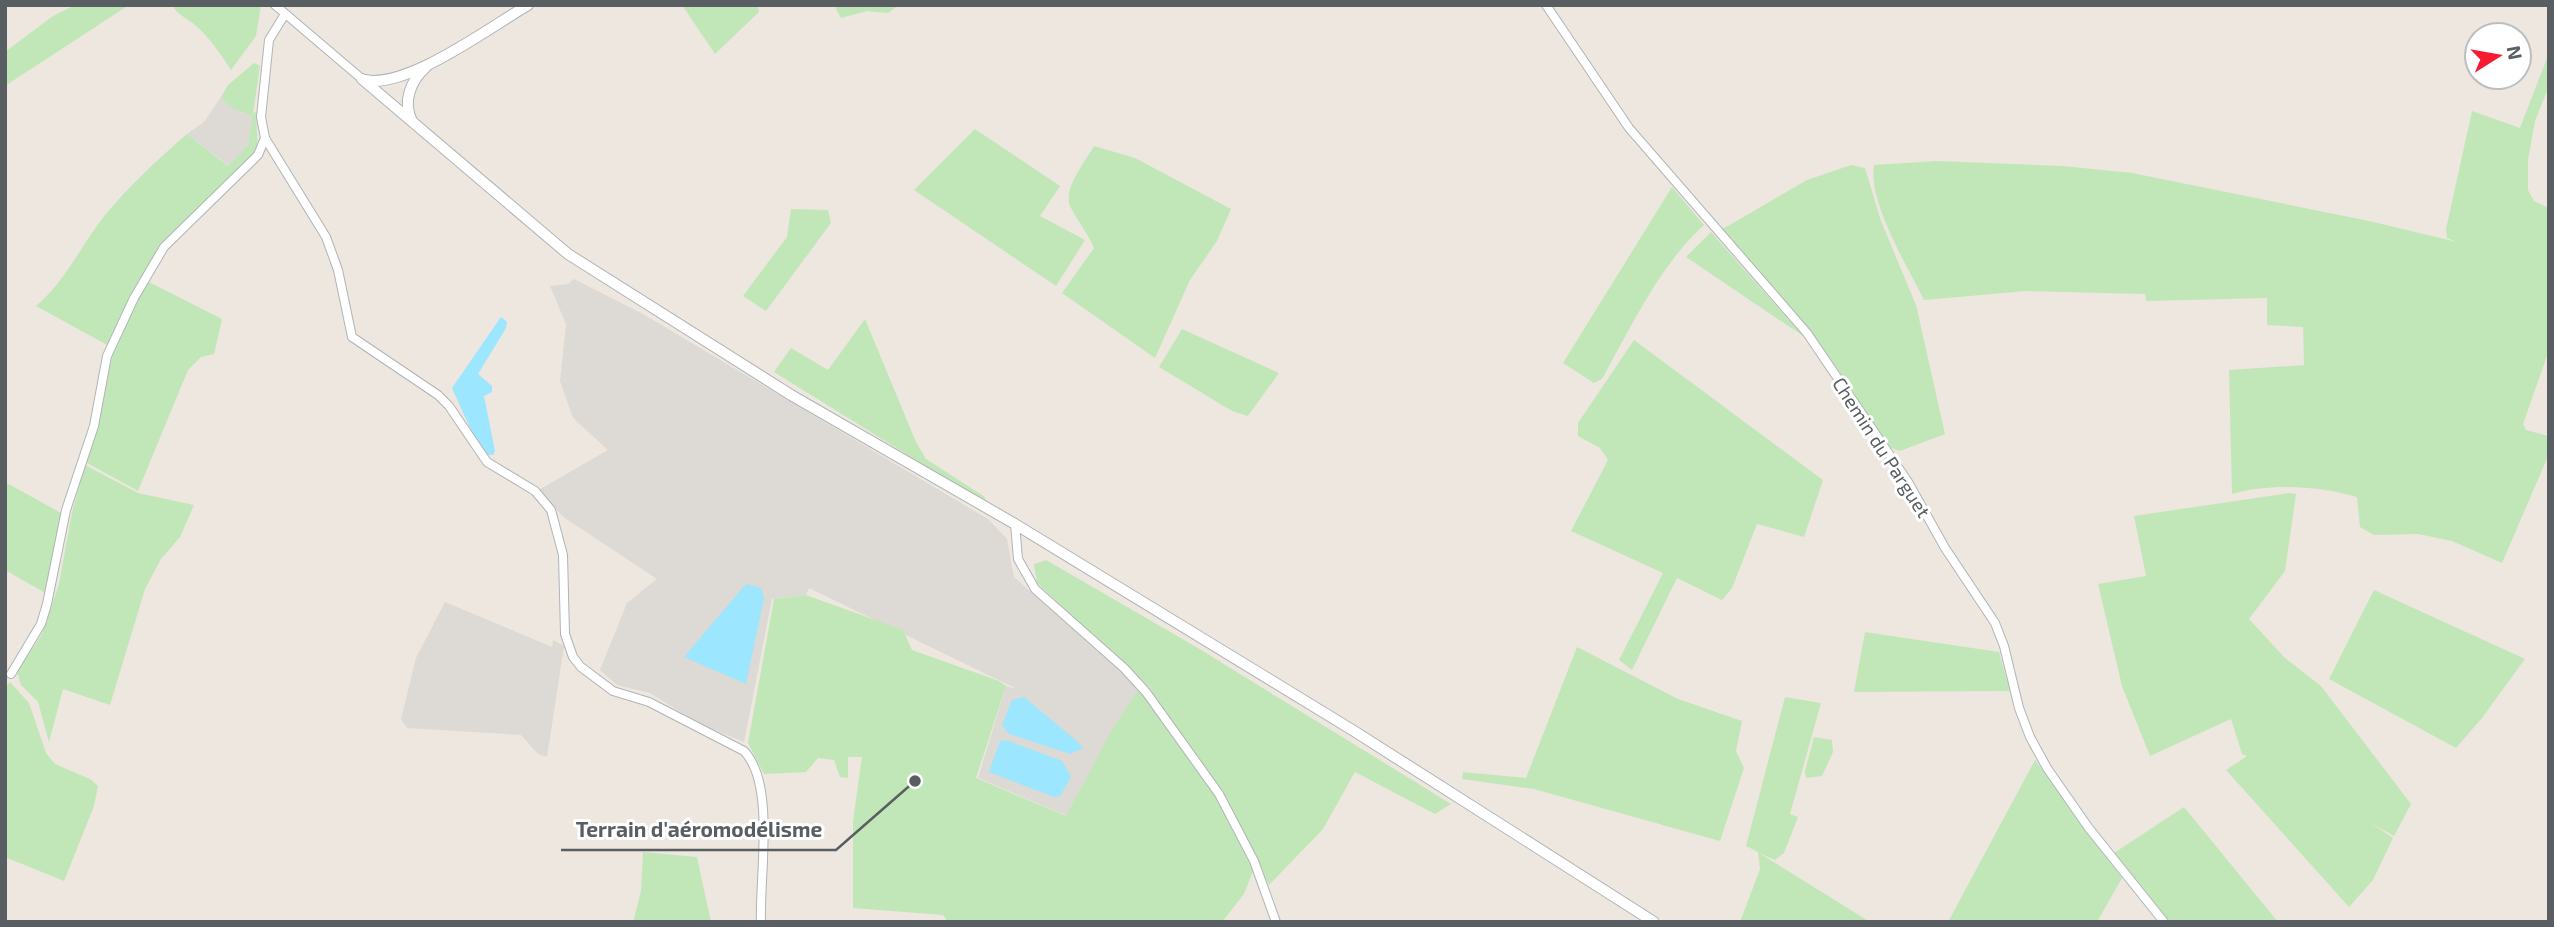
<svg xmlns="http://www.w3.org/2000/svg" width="2554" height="927" viewBox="0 0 2554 927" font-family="'Exo 2',sans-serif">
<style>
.industrial{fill:#ddd9d4}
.green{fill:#c1e7b8}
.water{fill:#9ce6ff}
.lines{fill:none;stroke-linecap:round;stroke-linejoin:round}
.minor-casing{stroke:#b0b4b8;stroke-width:10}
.tertiary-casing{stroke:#b0b4b8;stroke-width:12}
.minor{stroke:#fff;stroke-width:8}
.tertiary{stroke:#fff;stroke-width:10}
.labels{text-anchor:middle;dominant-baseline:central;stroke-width:6;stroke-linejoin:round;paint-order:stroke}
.street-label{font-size:19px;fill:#585e62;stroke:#fff}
.leader{fill:none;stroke:#585e62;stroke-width:2.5}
.callout-dot{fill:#585e62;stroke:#fff;stroke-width:2.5}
.callout-label{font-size:21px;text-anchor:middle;font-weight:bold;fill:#585e62;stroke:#fff;stroke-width:6;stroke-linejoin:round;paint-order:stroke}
</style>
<rect width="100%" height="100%" fill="#ede7df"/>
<g class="industrial">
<path d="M221 97 232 108 252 116 248 145 229 166 187 134 204 122Z"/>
<path d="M574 279 643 314 988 519 1007 539 1014 577 1139 688 1067 816 978 778 1006 686 1017 689 809 588 806 595 772 599 744 742 698 723 650 693 617 685 600 670 627 603 657 579 565 518 537 491 608 450 573 418 560 381 566 324 550 286 568 284Z"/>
<path d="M445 602 552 647 553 640 564 646 547 757 538 754 521 735 407 728 401 719 416 658Z"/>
</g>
<g class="green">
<path d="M75 5H129L5 86V52L53 16Z"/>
<path d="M172 5H261L256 36 231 70C220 53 209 37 194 24 185 17 179 16 172 5Z"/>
<path d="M682 5H758L759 12 715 54Z"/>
<path d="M834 5H899L888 13 867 11 841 18Z"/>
<path d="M2549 53V86L2535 121 2528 160V190L2534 201 2549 208V350L2523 424 2526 430 2549 436V454L2502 563 2452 541 2418 534 2374 535 2360 527 2357 497C2318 486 2271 483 2232 494L2229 370 2304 365 2303 327 2267 325V298L2146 301 2145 294 2026 291 1924 300C1907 265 1868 203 1874 165L1937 161 2063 166 2132 173 2369 221 2457 242 2447 238 2446 229 2472 111 2520 128Z"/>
<path d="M254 63 260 66 253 114 256 111 258 149 161 245 147 266 109 346 36 306C66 281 81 245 105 215 129 186 158 159 187 134L228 166 248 145 252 116 232 108 221 97 228 85Z"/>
<path d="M975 129 1060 186 1040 216 1085 240 1056 286 914 190Z"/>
<path d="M1094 146 1135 158 1231 209 1217 241 1190 280 1155 358 1062 293 1094 248C1088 233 1078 222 1071 208 1061 191 1085 162 1094 146Z"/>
<path d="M1851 165 1865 168 1881 221 1916 305 1945 434 1900 451 1891 448 1807 327 1721 230 1807 180Z"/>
<path d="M1672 187 1704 225C1659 266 1631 327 1602 379L1594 383 1563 363Z"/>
<path d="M791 209 828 210 831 223 766 311 743 296 787 237Z"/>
<path d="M1711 232 1803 336 1686 257Z"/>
<path d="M145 280 222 319 214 354 201 357 188 370 138 491 87 463 114 349Z"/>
<path d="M865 319 916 442 926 459 985 497V503L774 372 791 348 828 370Z"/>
<path d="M1182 329 1279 373 1248 416 1232 411 1159 367Z"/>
<path d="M1634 340 1823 480 1804 537 1757 524 1732 588 1722 600 1677 578 1632 670 1619 660 1663 573 1571 531 1608 460 1600 448 1578 436V423Z"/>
<path d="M85 465 138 493 194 505 180 537 161 559 145 589 110 705 63 689 49 742 38 702 21 685 17 672 42 634 59 584 72 512Z"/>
<path d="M5 482 61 513 47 594 5 570Z"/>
<path d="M2289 493 2296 494 2285 571 2249 619 2285 658 2321 686 2411 804 2394 836 2371 823 2393 838 2373 880 2349 907 2226 770 2247 756 2242 754 2231 719 2150 756 2122 686 2098 584 2146 576 2134 516Z"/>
<path d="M1046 560 1198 648 1451 804 1435 814 1355 772 1323 829 1269 885 1220 790 1148 686 1037 583 1034 564Z"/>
<path d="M2374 590 2525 659 2482 718 2456 748 2329 679Z"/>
<path d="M806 595 903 630 912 650 999 681 1006 686 976 778 1066 816 1113 728 1139 688 1215 792 1253 871 1244 894 1222 922H948L943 915 853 908V821L862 757H848V778L840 777 834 760 818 758 806 772 764 774 748 743 774 599Z"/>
<path d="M1865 632 1999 652 2010 691 1854 692Z"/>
<path d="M1577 647 1678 699 1742 721 1736 751 1744 768 1720 841 1534 789 1462 779 1463 772 1526 778Z"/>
<path d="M10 682 29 703 46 753 55 764 90 779 98 786 94 806 64 881 5 857V688Z"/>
<path d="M1785 697 1821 703 1790 814 1798 817 1784 853 1775 860 1759 853 1870 922H1740L1760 869 1758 852 1746 846Z"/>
<path d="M1814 737 1832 740 1833 752 1822 776 1806 778 1805 771Z"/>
<path d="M2035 760 2122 878 2097 922H1948Z"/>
<path d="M2184 807 2278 922H2168L2114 853Z"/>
<path d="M643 852 697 857 711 922H633L641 891Z"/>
</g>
<g class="water">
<path d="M501 317 507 322 506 328 478 374 492 386V392L484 396 495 451 493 455H488L475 439 452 388Z"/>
<path d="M746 584 761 588 764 598 746 684 684 657Z"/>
<path d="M1024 697 1079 743 1083 748 1070 754 1009 734 1002 725 1012 700Z"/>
<path d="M1006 740 1062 761 1071 777 1060 796 1054 797 989 772 1000 741Z"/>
</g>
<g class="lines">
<g class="minor-casing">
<g id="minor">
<path d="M275 5 362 79"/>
<path d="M1546 5 1629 128 1807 333 1908 482 1945 548 1995 623 2004 646 2019 708 2030 737 2047 768 2088 827 2164 922"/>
<path d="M285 14 269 40 261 117 265 138 326 237 338 270 352 337 438 395 449 406 487 462 535 491 551 510 563 555 565 634 573 657 581 667 613 691 649 702 744 751C776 784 759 878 761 922"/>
<path d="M1015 524 1018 559 1035 589 1124 668 1146 692 1219 794 1254 861 1276 922"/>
<path d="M11 674 41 624 47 604 66 510 94 426 107 356 134 298 164 247 258 155 265 138"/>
</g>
</g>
<g class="tertiary-casing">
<g id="tertiary">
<path d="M362 79 568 254 791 395 1015 524 1354 731 1654 922"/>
<path d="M364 80C408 89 490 27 528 5"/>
<path d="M412 121C402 102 411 80 426 67"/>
</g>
</g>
<use href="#minor" class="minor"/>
<use href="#tertiary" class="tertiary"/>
</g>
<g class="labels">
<g class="street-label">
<text transform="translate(1882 447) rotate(57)">Chemin du Parguet</text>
</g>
</g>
<path class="leader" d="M915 781L836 850H561"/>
<circle class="callout-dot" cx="915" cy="781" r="7"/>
<g class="callout-label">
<text x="699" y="837">Terrain d'aéromodélisme</text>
</g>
<rect width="2554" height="927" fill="none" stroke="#585e62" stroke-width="14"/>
<g transform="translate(2498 56) rotate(79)"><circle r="33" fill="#ffffff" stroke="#bcbfc0" stroke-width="2"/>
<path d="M0-5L12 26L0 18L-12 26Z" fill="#f61b32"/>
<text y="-10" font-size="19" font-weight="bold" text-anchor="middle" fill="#585e62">N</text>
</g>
</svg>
